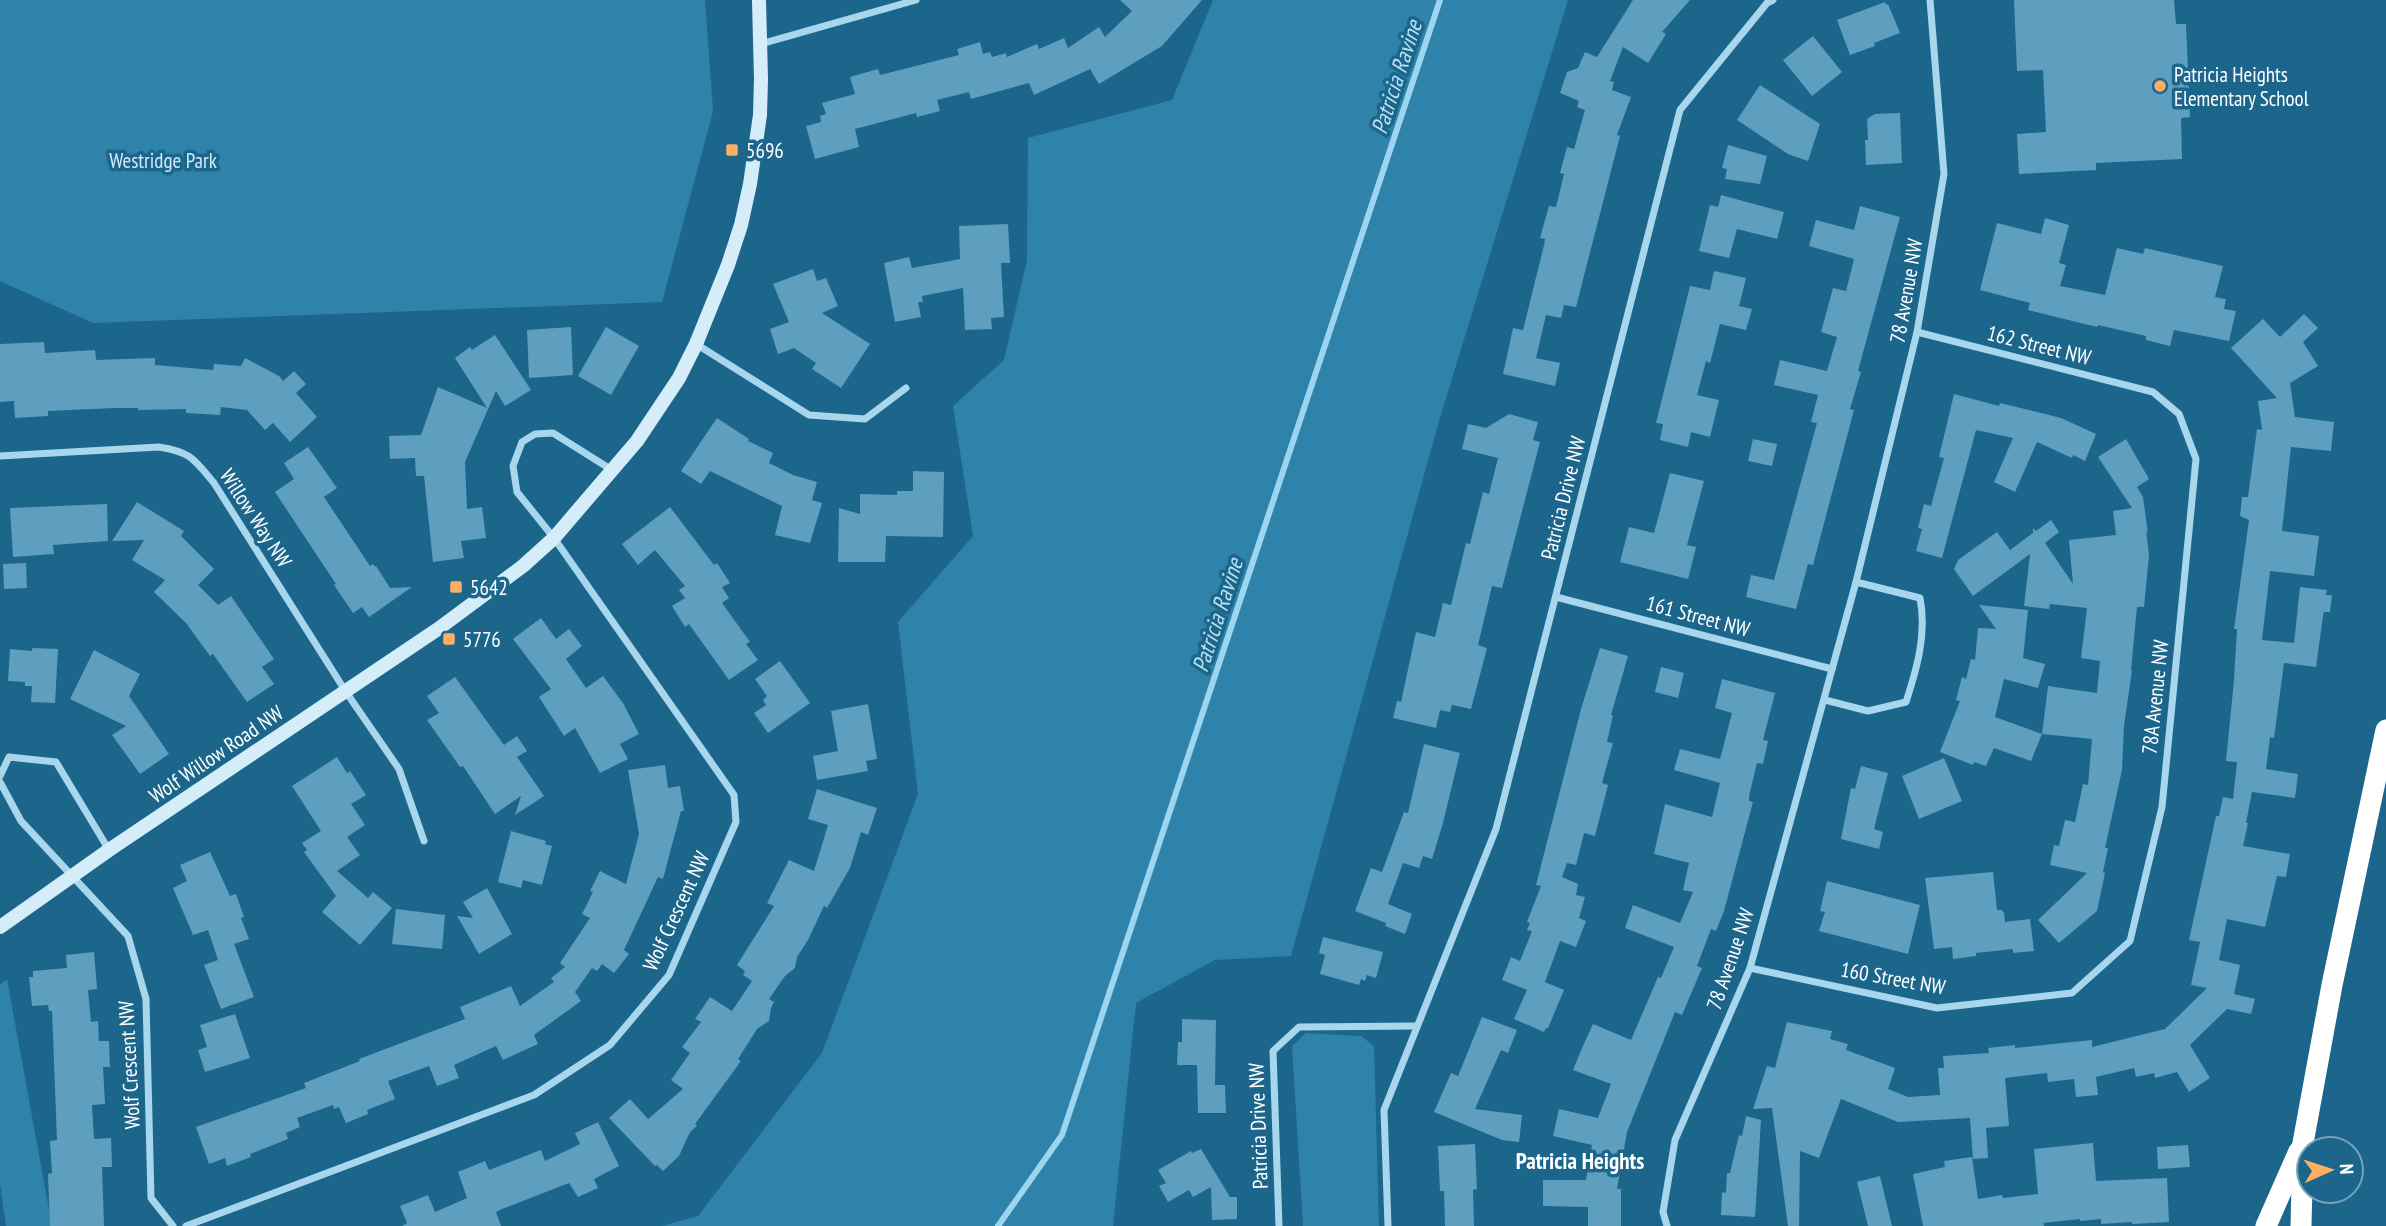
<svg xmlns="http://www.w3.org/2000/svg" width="2386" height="1226" viewBox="0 0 2386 1226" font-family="'PT Sans Narrow',sans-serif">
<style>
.green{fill:#2f82a9}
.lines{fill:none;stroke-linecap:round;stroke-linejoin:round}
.stream{stroke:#9bd5ee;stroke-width:6}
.building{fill:#5e9ebe}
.street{stroke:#a8d7ed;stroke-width:7}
.secondary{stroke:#d4edf9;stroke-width:14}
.highway{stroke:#fff;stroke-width:21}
.poi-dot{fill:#fdaf66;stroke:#1c668b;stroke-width:2.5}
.labels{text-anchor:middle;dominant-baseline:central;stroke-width:7;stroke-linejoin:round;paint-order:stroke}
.poi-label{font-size:21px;fill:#fff;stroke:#1c668b;text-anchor:start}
.park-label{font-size:21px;fill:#cdebf9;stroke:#1c668b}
.street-label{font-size:21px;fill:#fff;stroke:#1c668b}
.water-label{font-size:23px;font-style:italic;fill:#b8e2f5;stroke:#1c668b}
.neighbourhood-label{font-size:23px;font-weight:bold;fill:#fff;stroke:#1c668b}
</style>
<rect width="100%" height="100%" fill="#1c668b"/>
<g class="green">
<path d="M0 0H705L713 111 662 302 93 323 0 281Z"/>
<path d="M1213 0H1568L1439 421 1291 956 1215 960 1136 1003 1113 1226H662L698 1216 822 1053 918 794 898 622 973 536 953 406 1004 360 1027 260 1028 138 1172 100Z"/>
<path d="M7 979 52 1226H6L0 1184V985Z"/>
<path d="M1306 1033 1361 1036 1374 1046 1379 1226H1303L1292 1046Z"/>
</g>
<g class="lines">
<path class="stream" d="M998 1226 1062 1135 1440 0"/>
</g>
<g class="building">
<path d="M1120 0H1202L1162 46 1099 84 1090 69 1034 95 1029 83 971 99 969 92 937 100 940 111 917 117 916 113 855 129 859 147 815 159 806 126 821 122 820 116 826 114 822 103 855 94 850 77 878 69 880 75 959 55 957 49 980 42 983 54 990 52 992 57 1006 53 1007 57 1037 44 1039 49 1064 38 1068 48 1099 27 1105 37 1132 11Z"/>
<path d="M1633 0H1690L1662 32 1666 34 1648 63 1623 47 1610 81 1614 82 1612 90 1631 97 1617 135 1620 136 1576 307 1564 305 1561 318 1546 315 1536 358 1560 363 1555 386 1503 374 1513 328 1523 330 1544 245 1545 239 1540 238 1549 206 1556 207 1564 174 1560 173 1567 147 1574 149 1585 110 1577 107 1579 101 1560 93 1567 72 1578 68 1585 52 1597 57Z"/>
<path d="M2014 0H2174L2176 24H2186L2190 117 2181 118 2182 159 2096 163V170L2019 174 2017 134 2046 132 2043 70 2017 71Z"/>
<path d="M1885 2 1886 5 1888 4 1900 33 1874 43 1875 46 1850 55 1837 20Z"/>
<path d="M1813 36 1842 72 1812 96 1783 60Z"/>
<path d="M1760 85 1820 124 1808 161 1788 154 1737 120Z"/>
<path d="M1900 113 1902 163 1866 165 1865 140H1868L1867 119 1875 114Z"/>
<path d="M1728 145 1767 156 1760 184 1725 179 1727 169 1722 168Z"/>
<path d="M1721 195 1784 212 1777 239 1737 229 1729 258 1699 251 1710 205 1718 207Z"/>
<path d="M1860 206 1900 217 1858 371 1861 372 1850 409 1854 410 1813 565 1808 564 1796 609 1746 597 1751 575 1774 580 1817 423 1811 422 1818 395 1774 385 1780 360 1827 371 1837 337 1821 332 1833 288 1846 291 1854 259 1809 246 1816 220 1854 230Z"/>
<path d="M2045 218 2069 225 2059 263 2066 265 2060 286 2105 295 2117 248 2143 254 2145 248 2223 266 2215 297 2226 299 2224 309 2236 311 2229 341 2174 330 2170 346 2146 340V336L2098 325 2097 327 2028 310 2030 303 1980 290 1997 223 2041 234Z"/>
<path d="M1008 224 1010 263H1001L1004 317 991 318 992 329 965 330 963 288 922 296 923 302H918L921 317 895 322 884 263 909 257 912 268 960 259 959 226Z"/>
<path d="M813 269 817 281 826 278 838 306 822 313 870 344 841 388 812 369 816 363 794 348 778 354 770 329 789 322 773 284Z"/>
<path d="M1714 271 1746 278 1739 306 1752 309 1746 330 1720 324 1710 363 1706 361 1697 395 1719 400 1710 437 1691 432 1688 447 1660 440 1663 424 1656 423 1690 286 1710 290Z"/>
<path d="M2304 314 2318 328 2303 342 2318 366 2290 383 2295 417 2334 422 2331 451 2291 447 2282 531 2319 536 2314 576 2270 571 2262 640 2294 643 2300 587 2327 590 2326 595H2332L2330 612H2324L2323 616 2316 667 2284 663 2274 738 2270 737 2266 769 2298 774 2295 798 2252 792 2246 823H2248L2243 846 2290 854 2286 877 2277 876 2265 927 2227 919 2219 960 2240 965 2234 994 2255 999 2251 1014 2227 1009 2190 1045 2210 1078 2189 1092 2177 1072 2155 1078 2154 1073 2136 1077 2134 1068 2096 1077 2098 1095 2076 1097 2074 1079 2048 1082 2047 1073 2005 1078 2009 1126 1986 1128 1988 1158 1973 1159 1970 1118 1898 1122 1841 1099 1819 1158 1800 1151 1799 1226H1788L1772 1108 1753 1109 1767 1066 1775 1068 1787 1022 1832 1031 1830 1039 1848 1044 1846 1050 1895 1068 1888 1089 1908 1097 1940 1095 1938 1068H1944L1943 1056 1989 1053 1988 1048 2015 1045V1048L2092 1040V1047L2165 1029 2207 988 2191 985 2200 942 2189 940 2216 816H2219L2223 797 2233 799 2237 762 2226 761 2234 680 2237 629H2234L2249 520 2240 516 2242 497H2248L2257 429 2262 430 2258 401 2277 398 2231 348 2263 319 2280 337Z"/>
<path d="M571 327 573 375 529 378 527 330Z"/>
<path d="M606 327 639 346 611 395 578 376Z"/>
<path d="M495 335 531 390 505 406 496 391 465 462 467 509 482 507 486 538 461 541 464 558 433 562 424 476H416L415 458 390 459 389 436 421 435 438 387 487 408 455 358 470 347 472 350Z"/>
<path d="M44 342 45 353 95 350 96 360 155 358V365L213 370 214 364 241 366 245 358 279 376 283 381 294 371 306 384 296 393 317 417 290 442 273 423 265 430 247 410 221 407 220 415 186 413V409L138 410V408H115L48 411V416L15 418 14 401 0 402V344Z"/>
<path d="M1954 394 1999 406 2000 403 2061 418 2096 434 2085 461 2073 455 2072 458 2037 442 2015 492 1994 482 2013 438 1976 430 1942 558 1916 551 1922 529 1918 528 1924 504 1931 506 1944 458 1939 457Z"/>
<path d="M1509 414 1538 422 1533 440 1540 442 1502 588 1492 586 1478 645 1487 648 1471 709 1452 705 1450 712 1440 710 1436 728 1393 718 1397 701 1401 702 1416 632 1435 637 1443 603 1451 605 1466 543 1470 544 1483 492 1489 494 1498 458 1462 449 1468 424 1486 428Z"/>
<path d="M717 418 749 439 748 441 773 453 769 463 793 475 817 482 812 500 822 503 810 543 775 535 782 506 710 471 701 484 681 471Z"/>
<path d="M1753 439 1777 444 1772 466 1748 461Z"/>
<path d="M2126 439 2149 479 2137 487 2143 497 2148 534 2146 530 2149 555 2144 607H2137L2131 670H2132L2124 726 2122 770 2105 848H2108L2103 872 2105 873 2097 911 2059 943 2038 920 2087 873 2050 865 2054 845 2059 846 2065 820 2075 822 2083 784 2088 785 2092 739 2042 734 2048 686 2097 693 2100 661 2081 658 2087 608 2050 604 2049 609 2024 606 2030 554 1973 596 1954 569 1958 560 1997 532 2010 550 2033 533V528L2036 531 2051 520 2059 532 2045 543 2073 584 2069 540 2116 535 2113 511 2132 508 2098 457Z"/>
<path d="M308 447 337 488 324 497 370 566 373 564 375 567 376 566 390 588 412 587 369 617 362 607 353 613 334 585 336 584 275 492 294 479 284 463Z"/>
<path d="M913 471 944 472 943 537 886 536 885 562H838L839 508 860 514V494L897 495V491H913Z"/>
<path d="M1670 473 1704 481 1687 545 1696 547 1688 579 1620 562 1629 527 1654 533Z"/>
<path d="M137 502 184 531 181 536 214 569 198 585 218 605 231 596 274 659 262 667 274 684 247 702 213 654 210 656 186 623 154 592 165 580 132 560 144 540 112 541Z"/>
<path d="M107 504 108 541 53 545 54 554 13 557 10 508Z"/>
<path d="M670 507 714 565 717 563 730 583 722 587 729 598 722 603 750 642 746 644 758 660 729 680 689 624 685 627 672 606 685 598 679 590 685 586 655 550 638 565 622 544Z"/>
<path d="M26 563 27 588 4 589 3 564Z"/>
<path d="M1979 605 2028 610 2023 658 2045 664 2038 688 2004 679 1995 717 2042 734 2031 761 1994 748 1986 766 1974 762 1973 765 1940 752 1960 701 1956 700 1962 677 1966 679 1971 659 1975 660 1978 628 1996 629Z"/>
<path d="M541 618 556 639 569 629 582 646 566 659 586 688 603 676 623 703 639 734 620 744 628 759 600 773 575 728 564 736 539 697 551 689 513 639Z"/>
<path d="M32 648 58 649 55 703 31 702 32 686H25V682L8 681 10 649 32 651Z"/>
<path d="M1600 648 1628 656 1611 715H1613L1607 742 1613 743 1602 783 1608 785 1595 836 1584 833 1576 865 1567 863 1562 877 1578 884 1576 895 1585 897 1579 918 1586 921 1576 947 1560 941 1545 982 1564 990 1548 1028H1546L1544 1032 1514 1019 1527 990 1502 980 1511 957 1520 961 1532 931 1527 930 1530 923 1527 922 1541 886 1536 885 1548 838 1581 709Z"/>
<path d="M94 650 140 674 129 696 169 754 140 774 112 735 126 726 70 699Z"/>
<path d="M780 661 810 703 768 733 754 713 766 705 763 700 767 696 755 679Z"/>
<path d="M1661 667 1684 673 1678 698 1655 692Z"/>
<path d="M455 677 504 745 517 736 527 751 517 757 544 796 515 815 521 796 495 814 463 766 460 767 427 720 439 713 427 696Z"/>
<path d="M1722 679 1775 693 1763 740 1768 741 1763 764 1757 763 1749 796V801L1753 802 1724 911 1716 931 1711 929 1697 966 1702 968 1682 1015 1675 1012 1627 1132 1617 1189H1621V1226H1588V1207L1543 1206V1180H1586L1592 1145 1553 1136 1559 1109 1598 1118 1611 1084 1573 1070 1582 1048 1593 1024 1631 1040 1658 977 1661 978 1674 947 1625 928 1633 905 1680 923 1693 892 1683 890 1689 863 1654 854 1665 804 1712 817 1720 783 1674 770 1680 749 1720 759 1732 713 1715 708Z"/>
<path d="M868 704 877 759 866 761 868 771 817 780 813 756 838 751 831 711Z"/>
<path d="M1424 744 1460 753 1443 823 1432 859 1423 856 1419 868 1403 863 1388 904 1412 914 1405 934 1385 926 1386 923 1355 911 1371 868 1382 872 1404 812 1408 813Z"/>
<path d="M337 757 347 773 350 771 366 795 351 804 365 825 347 837 360 855 337 871 368 898 373 892 392 908 360 945 322 912 336 896 304 852 307 850 302 843 321 831 292 786Z"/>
<path d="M1944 758 1962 801 1919 819 1902 776Z"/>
<path d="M665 765 668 788 680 786 684 811H681L663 879 658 877 624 950 629 954 614 973 602 964 597 971 592 968 575 992 581 1001 534 1035 538 1044 503 1060 496 1046 454 1065 459 1078 437 1086 429 1066 388 1081 395 1099 367 1110 368 1114 346 1123 339 1107 334 1109 333 1105 297 1118 300 1127 286 1133 288 1139 250 1154 251 1157 227 1166 225 1158 209 1164 196 1127 306 1088 304 1083 360 1061 359 1059 465 1019 460 1007 511 986 520 1006 554 982 551 978 565 967 560 963 590 918 582 914 593 892 590 891 600 871 626 884 639 834 628 770Z"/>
<path d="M1861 766 1888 773 1874 829 1883 832 1879 849 1841 839 1851 788 1855 789Z"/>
<path d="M817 789 877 808 868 835 861 832 850 868 827 908 824 906 808 940 797 957 795 968 785 976 769 999 774 1002 771 1008 769 1021 757 1029 738 1059 741 1061 695 1124 697 1126 690 1132 679 1156 663 1171 657 1165 655 1166 609 1118 630 1099 648 1119 683 1089 671 1080 690 1053 682 1047 701 1022 695 1019 710 997 732 1011 752 981 743 975 745 971 737 965 774 906 767 903 789 860 814 871 828 825 808 819Z"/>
<path d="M511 831 546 841 545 844 552 846 542 885 523 880 521 888 498 882Z"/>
<path d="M210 852 230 896 236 894 244 917 241 918 249 939 234 944 254 997 221 1009 204 965 218 960 208 930 193 935 173 888 187 881 180 865Z"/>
<path d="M1993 872 1997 910H2002L2004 913 2005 922 2030 919 2034 951 2013 953V949L1976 953V956L1953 959 1952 947 1934 949 1925 878Z"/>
<path d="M1827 881 1920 905 1908 954 1819 931 1825 912 1820 911Z"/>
<path d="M487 888 512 934 479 954 457 916 473 918 463 902Z"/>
<path d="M396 909 445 915 442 949 392 944Z"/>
<path d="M1323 937 1383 952 1376 978 1367 975 1365 981 1361 979 1359 985 1320 974 1325 955 1319 953Z"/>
<path d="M94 952 97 989 88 990 91 1022 98 1021 99 1041H109L110 1067H103L105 1104 92 1105 94 1139 111 1138 112 1167H102L104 1226H50L48 1174 52 1173 50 1141 57 1140 52 1011H49L48 1005 32 1006 29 977H33V971L67 968 66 955Z"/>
<path d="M235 1014 250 1058 205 1072 198 1050 207 1047 200 1025Z"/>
<path d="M1482 1017 1517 1030 1508 1053 1501 1050 1475 1109 1522 1115 1519 1142 1502 1140 1434 1112 1451 1073 1458 1076Z"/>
<path d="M1182 1019 1216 1020 1215 1085H1225L1226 1113H1198L1197 1065H1177L1178 1042H1182Z"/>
<path d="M1746 1116 1761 1120 1755 1217 1721 1215 1722 1192 1726 1193 1727 1173H1730L1739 1135 1742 1136Z"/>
<path d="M598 1122 619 1166 594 1179 598 1188 578 1197 569 1183 502 1209 496 1212 501 1226H402L407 1223 400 1206 428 1195 435 1212 467 1198 458 1172 485 1161 489 1170 541 1150 545 1161 580 1144 575 1133Z"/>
<path d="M2093 1143 2096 1181 2167 1178 2169 1222 2132 1224V1222L2101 1224V1219L2080 1221V1219L2043 1223 2044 1226H1923L1913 1174 1945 1167 1944 1161 1972 1157 1978 1199 2002 1195 2003 1198 2038 1194 2034 1149Z"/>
<path d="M1475 1144 1477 1189 1473 1190 1474 1226H1445L1444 1191H1440L1438 1146Z"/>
<path d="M2188 1145 2190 1167 2158 1169 2157 1147Z"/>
<path d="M1201 1149 1230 1197H1237V1219L1212 1220 1211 1187 1193 1197 1189 1190 1168 1202 1159 1186 1166 1183 1158 1170 1191 1151 1192 1153Z"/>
<path d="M1880 1176 1892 1226H1868L1857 1182Z"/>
</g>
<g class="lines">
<g class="street">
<path d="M761 44 916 0"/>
<path d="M696 344 809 415 865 419 906 388"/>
<path d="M0 456 159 447C191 452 194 459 214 483L346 692 399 769 424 841"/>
<path d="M1556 597 1832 669"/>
<path d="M1825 700 1868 711 1906 702C1917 668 1927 634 1920 598L1856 582"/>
<path d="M0 776 9 757 56 762 109 850"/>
<path d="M0 782 21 821 128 936 146 999 151 1198 173 1226"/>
<path d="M1750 968 1937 1008 2072 993 2130 941 2162 807 2196 459 2179 414 2153 392 1917 332"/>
<path d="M186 1226 534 1095 610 1045 669 975 736 822 734 795 554 538 517 492 513 466 522 442 535 434 553 433 612 470"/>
<path d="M1279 1226 1273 1051 1299 1027 1416 1026"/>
<path d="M1388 1226 1384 1110 1496 829 1680 110 1767 3 1773 0"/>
<path d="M1667 1226 1663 1212 1675 1140 1750 968 1856 582 1917 332 1944 174 1930 0"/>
</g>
<path class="secondary" d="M0 927 109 850 438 629 523 566 554 538 637 441 679 378 696 344 728 265 741 225 750 184 760 115 761 79 759 0"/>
<g class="highway">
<path d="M2266 1226 2299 1151"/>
<path d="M2301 1226 2303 1143 2332 985 2386 730"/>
</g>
</g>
<g class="poi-dot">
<circle cx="2160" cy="86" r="7"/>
<rect x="725" y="143" width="14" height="14" rx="3.5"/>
<rect x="449" y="580" width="14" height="14" rx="3.5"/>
<rect x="442" y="632" width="14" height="14" rx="3.5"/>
</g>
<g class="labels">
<g class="poi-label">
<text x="2174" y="74">Patricia Heights<tspan x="2174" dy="24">Elementary School</tspan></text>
<text x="746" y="150">5696</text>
<text x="470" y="587">5642</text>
<text x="463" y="639">5776</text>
</g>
<g class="park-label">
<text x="163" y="160">Westridge Park</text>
</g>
<g class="street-label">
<text transform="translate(1906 291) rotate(-80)">78 Avenue NW</text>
<text transform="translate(2039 345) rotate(14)">162 Street NW</text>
<text transform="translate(1563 498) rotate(-76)">Patricia Drive NW</text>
<text transform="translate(256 518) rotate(57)">Willow Way NW</text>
<text transform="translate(1698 616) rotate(15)">161 Street NW</text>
<text transform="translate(2155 697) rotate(-84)">78A Avenue NW</text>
<text transform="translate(216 754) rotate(-34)">Wolf Willow Road NW</text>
<text transform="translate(676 911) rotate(-65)">Wolf Crescent NW</text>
<text transform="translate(1730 959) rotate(-71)">78 Avenue NW</text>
<text transform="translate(1893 978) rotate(10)">160 Street NW</text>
<text transform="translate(129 1065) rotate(-93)">Wolf Crescent NW</text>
<text transform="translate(1258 1126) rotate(-92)">Patricia Drive NW</text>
</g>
<g class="water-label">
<text transform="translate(1396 77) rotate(-72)">Patricia Ravine</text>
<text transform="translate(1217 615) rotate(-72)">Patricia Ravine</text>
</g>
<g class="neighbourhood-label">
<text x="1580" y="1160">Patricia Heights</text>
</g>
</g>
<g transform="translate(2330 1170) rotate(87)"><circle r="33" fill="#1c668b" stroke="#77a3b9" stroke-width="2"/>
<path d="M0-5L12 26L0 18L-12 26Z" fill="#fdaf66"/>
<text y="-10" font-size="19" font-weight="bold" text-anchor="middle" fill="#ffffff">N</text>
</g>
</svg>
